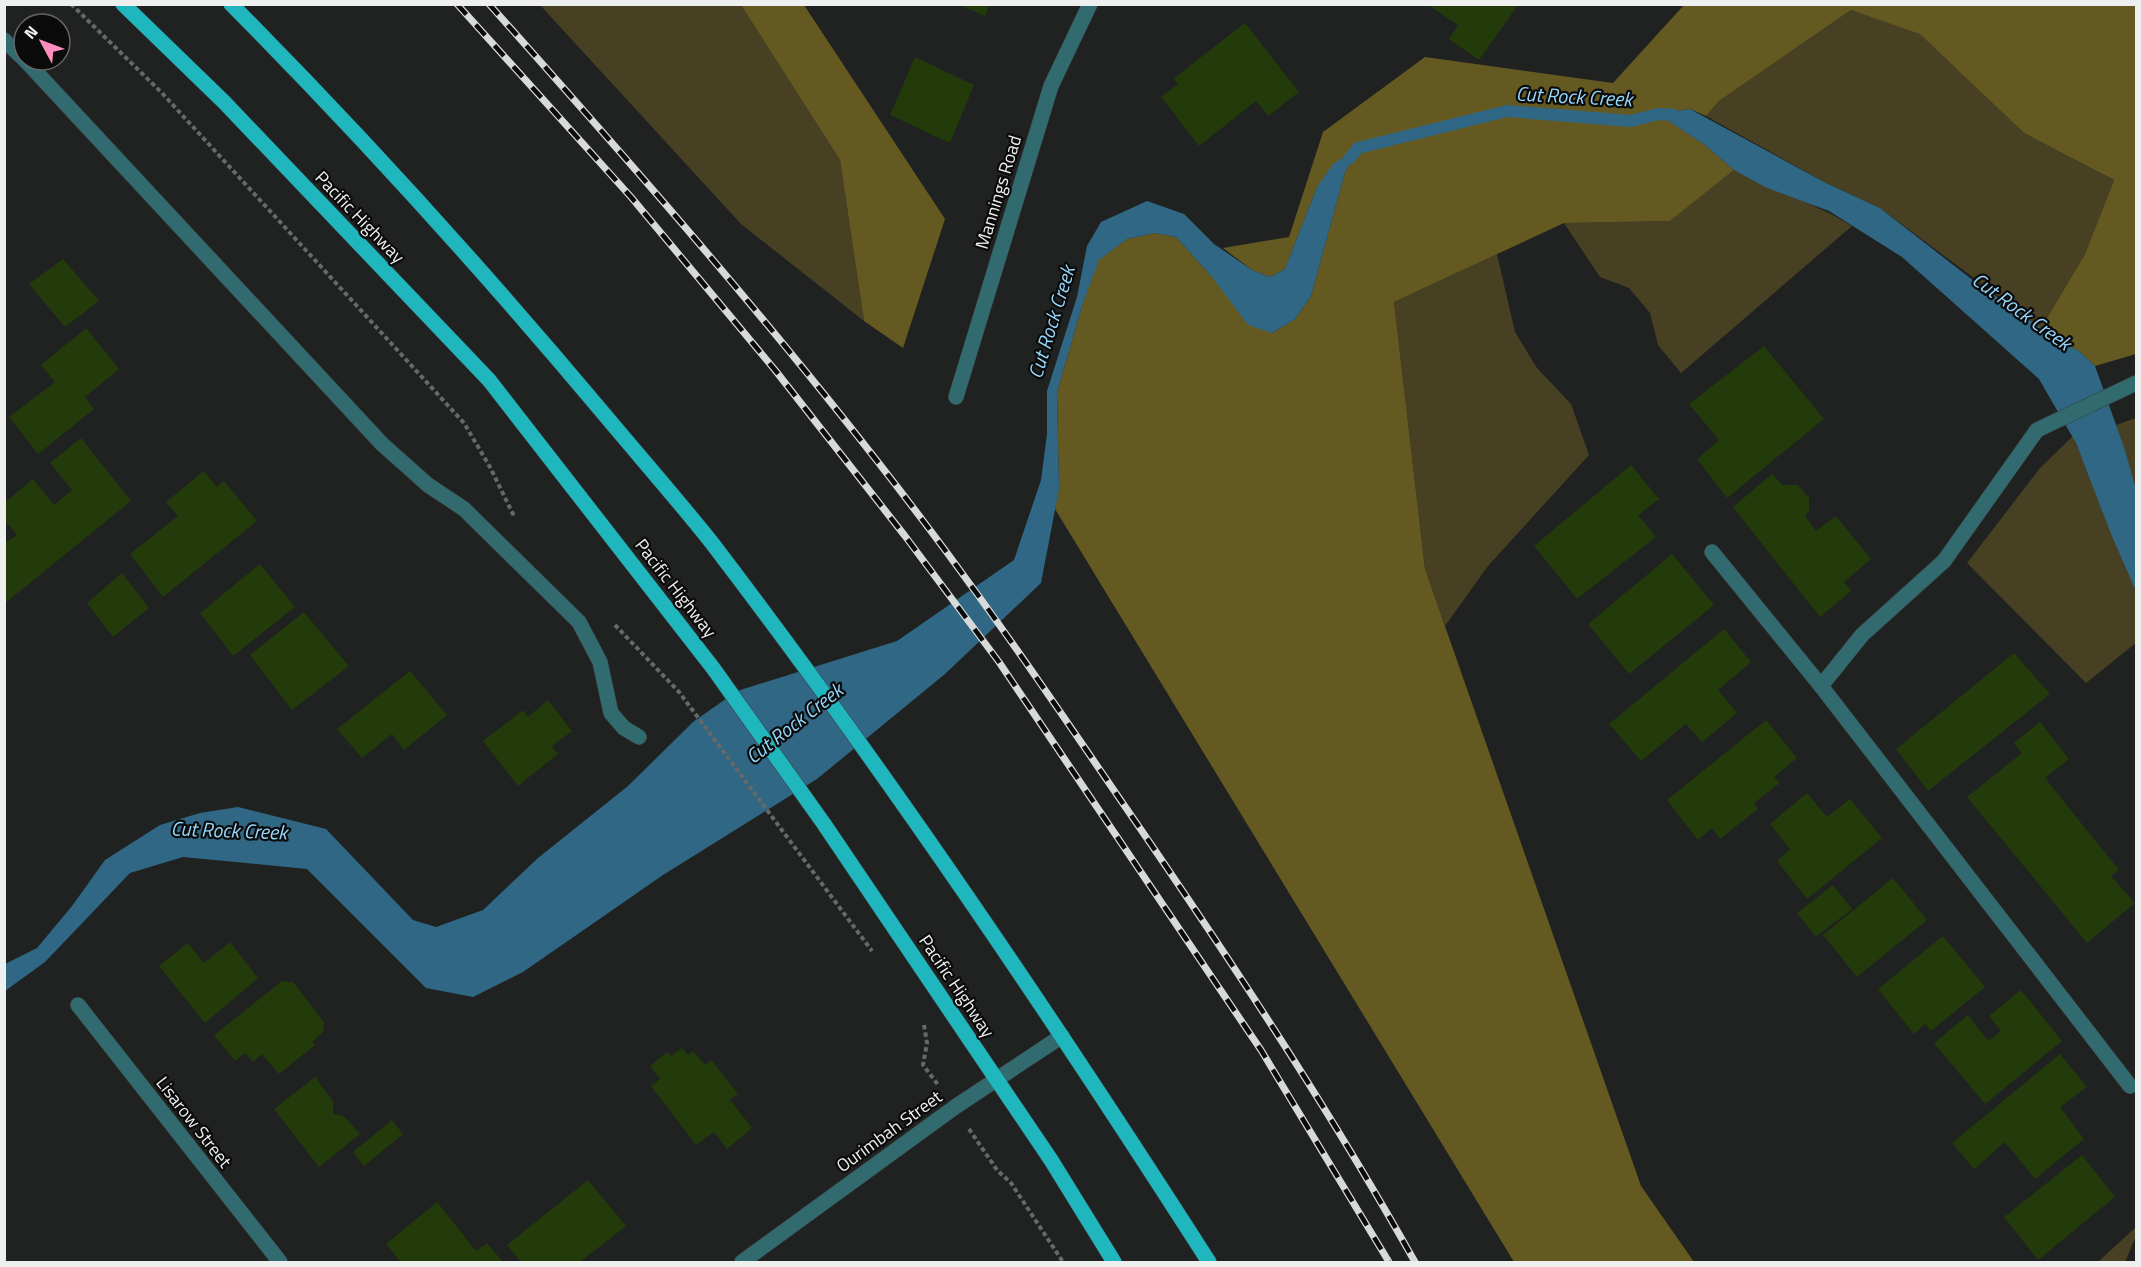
<svg xmlns="http://www.w3.org/2000/svg" width="2141" height="1267" viewBox="0 0 2141 1267" font-family="'Titillium Web',sans-serif">
<style>
.green{fill:#474022}
.forest{fill:#655922}
.water{fill:#306785}
.lines{fill:none;stroke-linecap:round;stroke-linejoin:round}
.stream{stroke:#306785;stroke-width:12}
.building{fill:#233a0b}
.minor-casing{stroke:#3c3f3d;stroke-width:16}
.major-casing{stroke:#3c3f3d;stroke-width:16}
.path{stroke:#676968;stroke-width:4;stroke-dasharray:4.5 3;stroke-linecap:butt}
.minor{stroke:#316b6f;stroke-width:15}
.major{stroke:#1fb6be;stroke-width:15}
.rail-casing{stroke:#d8dad9;stroke-width:7}
.rail{stroke:#0a0b0a;stroke-width:4.5;stroke-dasharray:14;stroke-linecap:butt}
.labels{text-anchor:middle;dominant-baseline:central;stroke-width:4.5;stroke-linejoin:round;paint-order:stroke}
.street-label{font-size:18px;fill:#eef0ef;stroke:#0a0b0a}
.water-label{font-size:20px;font-style:italic;fill:#96d7fd;stroke:#0a0b0a}
</style>
<rect width="100%" height="100%" fill="#1f2220"/>
<g class="green">
<path d="M540 5H741L840 160 864 321 741 224Z"/>
<path d="M1851 10 1920 33 2024 133 2114 180 2085 254 2041 328 1880 208 1826 183 1706 116 1719 101Z"/>
<path d="M1734 170C1773 191 1815 203 1852 226L1681 373 1658 345 1650 313 1629 288 1600 277 1564 223 1670 221Z"/>
<path d="M1497 254 1515 332 1537 368 1571 404 1589 455 1488 566 1445 626 1425 569 1394 302Z"/>
<path d="M2136 418V493L2116 425Z"/>
<path d="M2073 436 2136 591V643L2086 683 1967 563 2040 468Z"/>
<path d="M2136 1227V1236L2125 1262H2098Z"/>
</g>
<g class="forest">
<path d="M741 5H804L945 219 903 348 864 321 840 160Z"/>
<path d="M1684 5H2136V354L2095 366 2080 352 2041 328 2085 254 2114 180 2024 133 1920 34 1851 10 1719 101 1706 116 1690 109 1659 114 1705 145 1734 170 1670 221 1564 223 1394 302 1425 569 1641 1186 1694 1262H1514L1055 509 1059 488 1057 392 1083 303 1098 260 1127 239 1155 233 1176 237 1212 277 1272 333 1295 319 1311 296 1345 172 1357 149 1317 187 1285 269 1270 277 1252 270 1223 248 1289 237 1323 132 1425 57 1613 83Z"/>
</g>
<g class="water">
<path d="M1690 109 1826 183 1880 208 1970 278 2041 328 2080 352 2095 366 2125 450 2136 490V591L2111 534 2076 443 2039 379 1902 257 1829 211 1765 187 1734 170 1705 145 1658 114Z"/>
<path d="M1358 148 1345 172 1311 296 1295 319 1272 333 1248 325 1212 277 1176 237 1155 233 1127 239 1099 260 1083 303 1057 392 1059 489 1041 583 945 674 817 779 663 875 523 972 473 997 426 988 307 869 183 857 130 873 45 962 5 991V964L37 948 72 906 105 860 160 825 200 813 238 807 326 829 413 920 436 927 483 910 538 858 628 786 693 722 737 691 897 641 1014 560 1041 480 1047 434V391L1077 297 1087 246 1101 222 1147 201 1184 214 1214 244 1252 270 1270 277 1285 269 1317 187 1333 164Z"/>
</g>
<g class="lines">
<path class="stream" d="M1349 159 1358 148 1507 111 1631 121 1658 114 1674 115"/>
</g>
<g class="building">
<path d="M958 4H990L985 16Z"/>
<path d="M1428 5H1518L1479 60 1449 39 1458 25Z"/>
<path d="M1245 23 1299 92 1268 116 1256 101 1199 146 1161 97 1178 84 1174 78Z"/>
<path d="M915 57 974 85 950 143 890 115Z"/>
<path d="M63 259 99 301 65 327 29 284Z"/>
<path d="M86 328 119 369 85 397 94 409 38 454 9 417 55 382 41 365Z"/>
<path d="M1764 346 1824 419 1727 498 1697 459 1719 440 1689 404Z"/>
<path d="M81 438 131 501 4 604V544L17 535 4 519V503L33 479 54 505 72 490 50 463Z"/>
<path d="M1631 465 1659 499 1638 515 1656 537 1577 599 1534 546Z"/>
<path d="M204 471 217 487 224 481 257 521 163 597 130 554 178 516 166 502Z"/>
<path d="M1772 474 1782 485H1798L1809 498V511L1805 516 1816 531 1836 516 1871 559 1844 582 1851 591 1820 617 1733 507Z"/>
<path d="M1672 554 1714 605 1629 674 1588 624Z"/>
<path d="M260 564 295 607 233 656 200 613Z"/>
<path d="M122 573 149 608 113 637 87 603Z"/>
<path d="M304 612 349 666 292 710 250 655Z"/>
<path d="M1724 629 1751 662 1718 690 1737 713 1702 742 1686 724 1641 761 1609 724Z"/>
<path d="M2014 653 2050 694 1928 791 1896 749Z"/>
<path d="M410 671 447 715 404 750 392 734 362 758 337 729Z"/>
<path d="M548 700 572 731 552 746 558 754 518 786 483 741 523 710 528 717Z"/>
<path d="M1766 720 1797 758 1774 777 1780 783 1754 803 1758 809 1720 839 1712 828 1698 840 1667 800Z"/>
<path d="M2040 722 2069 759 2045 778 2119 870 2111 876 2135 903 2087 943 1967 797 2022 753 2014 743Z"/>
<path d="M1807 793 1827 817 1850 799 1882 838 1807 899 1777 861 1790 849 1770 824Z"/>
<path d="M1893 878 1927 920 1857 977 1823 935Z"/>
<path d="M1833 885 1852 909 1816 937 1797 913Z"/>
<path d="M1943 936 1985 987 1931 1031 1925 1024 1914 1034 1878 989Z"/>
<path d="M230 942 258 978 205 1023 159 966 188 943 204 963Z"/>
<path d="M282 981 293 982 324 1022 323 1032 312 1042 315 1045 279 1074 262 1054 253 1062 245 1053 235 1061 214 1035Z"/>
<path d="M2021 990 2062 1041 1985 1104 1934 1043 1968 1015 1988 1041 2001 1031 1989 1016Z"/>
<path d="M682 1048 688 1055 693 1051 705 1065 711 1060 738 1094 730 1100 752 1128 727 1149 714 1132 696 1145 651 1086 660 1079 650 1066 667 1052 671 1056Z"/>
<path d="M2060 1054 2087 1087 2060 1107 2084 1139 2035 1179 2005 1142 1974 1169 1952 1143Z"/>
<path d="M315 1077 333 1101V1114L344 1116 360 1134 319 1167 274 1109Z"/>
<path d="M392 1120 403 1134 364 1166 353 1152Z"/>
<path d="M2082 1155 2115 1197 2038 1260 2004 1217Z"/>
<path d="M588 1180 626 1226 580 1262H521L507 1245Z"/>
<path d="M437 1202 476 1251 487 1243 503 1262H401L386 1244Z"/>
</g>
<g class="lines">
<g class="minor-casing">
<g id="minor">
<path d="M4 40 24 59"/>
<path d="M25 60 382 444 428 485 464 509 579 622 600 662 611 713 624 728 639 737"/>
<path d="M956 397 1051 86 1090 4"/>
<path d="M1712 552 1821 686 2130 1086"/>
<path d="M1821 686 1862 635 1944 561 2037 430 2136 383"/>
<path d="M78 1005 280 1262"/>
<path d="M742 1262 955 1107 1062 1036"/>
</g>
</g>
<g class="major-casing">
<g id="major">
<path d="M123 4 224 102 489 380 713 668 824 824 1051 1160 1114 1262"/>
<path d="M231 4C362 136 485 272 604 414 640 457 677 499 712 543 889 775 1052 1017 1209 1262"/>
</g>
</g>
<g class="path">
<path d="M71 4 162 93 464 423 490 467 514 516"/>
<path d="M615 625 679 692 872 951"/>
<path d="M924 1025 927 1043 923 1065 939 1086"/>
<path d="M969 1129 997 1170 1011 1183 1063 1262"/>
</g>
<use href="#minor" class="minor"/>
<use href="#major" class="major"/>
<g class="rail-casing">
<g id="rail">
<path d="M457 4 631 197 775 370 905 536 999 662 1261 1050 1389 1262"/>
<path d="M489 4C639 172 788 342 924 522 1002 625 1073 731 1146 837 1241 976 1333 1116 1415 1262"/>
</g>
</g>
<use href="#rail" class="rail"/>
</g>
<g class="labels">
<g class="street-label">
<text transform="translate(998 192) rotate(-73)">Mannings Road</text>
<text transform="translate(360 217) rotate(46)">Pacific Highway</text>
<text transform="translate(676 588) rotate(52)">Pacific Highway</text>
<text transform="translate(957 986) rotate(56)">Pacific Highway</text>
<text transform="translate(194 1122) rotate(52)">Lisarow Street</text>
<text transform="translate(889 1131) rotate(-36)">Ourimbah Street</text>
</g>
<g class="water-label">
<text transform="translate(1574 96) rotate(3)">Cut Rock Creek</text>
<text transform="translate(2022 311) rotate(36)">Cut Rock Creek</text>
<text transform="translate(1051 322) rotate(-73)">Cut Rock Creek</text>
<text transform="translate(794 723) rotate(-38)">Cut Rock Creek</text>
<text transform="translate(229 830) rotate(2)">Cut Rock Creek</text>
</g>
</g>
<rect width="2141" height="1267" fill="none" stroke="#eef0ef" stroke-width="12"/>
<g transform="translate(42 42) rotate(311)"><circle r="28" fill="#0a0b0a" stroke="#656766" stroke-width="1.5"/>
<path d="M0-4.5L10 22L0 15L-10 22Z" fill="#fd8ebe"/>
<text y="-9" font-size="16" font-weight="bold" text-anchor="middle" fill="#eef0ef">N</text>
</g>
</svg>
